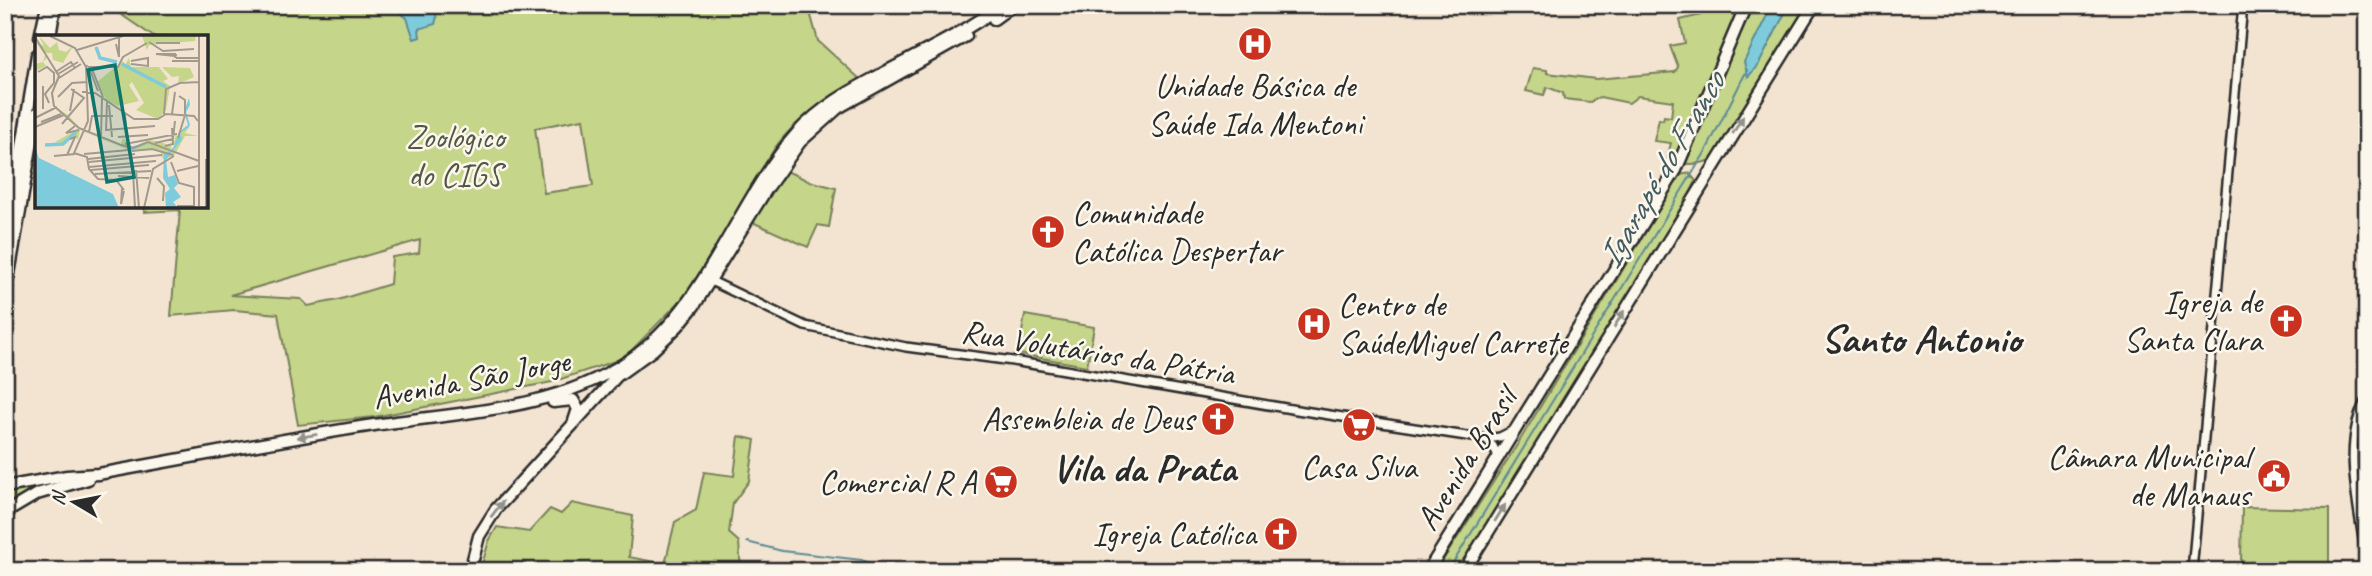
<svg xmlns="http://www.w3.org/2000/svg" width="2372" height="576" viewBox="0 0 2372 576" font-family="Caveat,sans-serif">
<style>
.green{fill:#c5d58a;stroke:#78805a;stroke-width:2;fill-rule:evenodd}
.water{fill:#7ecbdc;stroke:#5d8b95;stroke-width:2}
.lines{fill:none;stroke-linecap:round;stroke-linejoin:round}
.stream{stroke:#5d8b95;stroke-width:2}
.tertiary-casing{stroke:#2b2b2b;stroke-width:12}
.primary-casing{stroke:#2b2b2b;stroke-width:15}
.trunk-casing{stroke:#2b2b2b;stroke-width:15}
.tertiary{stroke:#fbf7ec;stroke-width:7}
.primary{stroke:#fbf7ec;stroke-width:10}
.trunk{stroke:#fbf7ec;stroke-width:10}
.oneway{fill:#93918c}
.labels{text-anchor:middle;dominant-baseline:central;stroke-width:5;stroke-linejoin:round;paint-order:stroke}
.poi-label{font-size:33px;fill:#2b2b2b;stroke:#fbf7ec;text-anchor:end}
.park-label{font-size:33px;fill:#525643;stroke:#fbf7ec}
.street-label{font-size:33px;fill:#2b2b2b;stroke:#fbf7ec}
.water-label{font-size:35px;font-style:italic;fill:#445b60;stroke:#fbf7ec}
.district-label{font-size:40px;font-weight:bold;fill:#2b2b2b;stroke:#fbf7ec}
.inset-river{fill:none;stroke:#7ecbdc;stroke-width:3.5}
.inset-road{fill:none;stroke:#a39a8f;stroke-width:2}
.view{fill:#0f766e;fill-opacity:0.15;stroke:#0f766e;stroke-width:3.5}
.inset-edge{fill:none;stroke:#2b2b2b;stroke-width:3.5}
</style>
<rect width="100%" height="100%" fill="#f3e4d1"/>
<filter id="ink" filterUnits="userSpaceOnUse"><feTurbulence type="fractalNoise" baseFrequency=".0143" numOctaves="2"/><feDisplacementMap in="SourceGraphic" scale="14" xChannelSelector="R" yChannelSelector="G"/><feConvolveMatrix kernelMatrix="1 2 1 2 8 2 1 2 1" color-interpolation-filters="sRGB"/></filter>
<g filter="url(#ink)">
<g class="green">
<path d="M107 5H808L818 41 860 79C822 104 773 131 761 178H757L686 295 624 358 552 382 374 417 298 425 278 314 234 310 171 316 180 210 144 212 145 207 206 206V37H154ZM583 119 593 186 544 193 535 128ZM420 240 419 253 392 257 390 284 338 300 308 306 301 299 230 295Z"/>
<path d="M1698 5H1809L1715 158C1699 166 1684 166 1667 159L1671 143 1654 141 1659 119 1663 120 1664 116 1671 117 1673 101 1638 96 1629 103 1600 97 1590 102 1564 99 1563 93 1547 87 1544 95 1526 91 1533 68 1547 70V73L1596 79 1675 72 1678 67 1670 46 1685 43 1680 20 1701 15Z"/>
<path d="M784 170 809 181 836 188 829 227 818 225 808 247 750 221Z"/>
<path d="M1689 173 1696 181 1686 202 1460 571H1436L1517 445 1680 175Z"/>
<path d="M1025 315 1094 327 1087 366 1018 354Z"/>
<path d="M739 436 755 440 749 481 733 503 729 533 739 542 741 571H480L489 541 497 527 529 532 550 509 561 514 572 503 633 516 629 557 665 564 675 522 696 510 704 472 734 476Z"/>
<path d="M77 478 5 508V492Z"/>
<path d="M2242 507 2329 509V565L2241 563Z"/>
</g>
<g class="water">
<path d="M396 5H402L408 12 412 10 410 5H433C436 12 438 17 435 24L419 29 420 37 414 39 407 18 396 9Z"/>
<path d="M1772 5H1789L1759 64 1748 77 1744 62Z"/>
</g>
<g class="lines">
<g class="stream">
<path d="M747 542 782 551 862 560 887 571"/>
<path d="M1448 571 1706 151 1747 70"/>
</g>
<g class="tertiary-casing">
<g id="tertiary">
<path d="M711 281 805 326 906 347 1013 361 1297 410 1486 439 1500 437 1514 430"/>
<path d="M1486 439 1493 446 1499 458"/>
<path d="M2192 571 2243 5"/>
<path d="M2367 571C2363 517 2338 447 2367 398"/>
</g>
</g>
<g class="primary-casing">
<g id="primary">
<path d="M994 19 1013 5"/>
<path d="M40 37 47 5"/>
<path d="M50 37 55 5"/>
<path d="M5 250 37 55"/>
<path d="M5 297 37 113"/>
<path d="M553 402 573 400 578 409 574 421"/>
<path d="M5 487 67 476 98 474C190 458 282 439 374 425 461 412 553 411 628 361 709 306 734 204 797 133 821 107 850 91 880 75 921 53 964 33 1002 5"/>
<path d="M5 513 37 494 88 479"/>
<path d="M470 571 479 536 496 509 617 376 653 350 678 326 694 306 766 190 800 142 838 108 966 36"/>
</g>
</g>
<g class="trunk-casing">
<g id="trunk">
<path d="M1428 571 1676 170 1746 5"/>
<path d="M1464 571 1814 5"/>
</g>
</g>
<use href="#tertiary" class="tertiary"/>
<use href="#primary" class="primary"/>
<use href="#trunk" class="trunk"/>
</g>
<defs><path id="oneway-solid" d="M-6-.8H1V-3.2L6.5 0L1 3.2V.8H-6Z" transform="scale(1.75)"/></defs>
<g class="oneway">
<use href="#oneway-solid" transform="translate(1738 125) rotate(-58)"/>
<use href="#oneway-solid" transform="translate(1619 319) rotate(-59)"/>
<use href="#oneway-solid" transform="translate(307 436) rotate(171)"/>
<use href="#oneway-solid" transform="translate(497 509) rotate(-52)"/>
<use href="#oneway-solid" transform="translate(1500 513) rotate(-58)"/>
</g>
</g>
<defs>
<g id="hospital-disc" transform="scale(1.75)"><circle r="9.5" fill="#c8321e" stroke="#fbf7ec"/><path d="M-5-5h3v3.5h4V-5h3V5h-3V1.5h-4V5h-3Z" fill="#fff"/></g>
<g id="church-disc" transform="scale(1.75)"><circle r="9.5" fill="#c8321e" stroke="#fbf7ec"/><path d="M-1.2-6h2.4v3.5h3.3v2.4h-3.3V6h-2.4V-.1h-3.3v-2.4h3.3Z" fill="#fff"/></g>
<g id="supermarket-disc" transform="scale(1.75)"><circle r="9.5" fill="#c8321e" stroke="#fbf7ec"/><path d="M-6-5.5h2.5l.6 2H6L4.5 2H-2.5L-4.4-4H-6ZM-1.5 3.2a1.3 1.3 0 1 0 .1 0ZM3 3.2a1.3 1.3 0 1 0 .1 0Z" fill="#fff"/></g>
<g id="civic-disc" transform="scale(1.75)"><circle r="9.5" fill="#c8321e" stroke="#fbf7ec"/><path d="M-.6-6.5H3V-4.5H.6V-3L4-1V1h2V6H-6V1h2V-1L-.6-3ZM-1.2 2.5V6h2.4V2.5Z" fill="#fff"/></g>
</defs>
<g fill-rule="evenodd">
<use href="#hospital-disc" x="1255" y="44"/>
<use href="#church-disc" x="1048" y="232"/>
<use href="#church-disc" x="2286" y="321"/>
<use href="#hospital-disc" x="1314" y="324"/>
<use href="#church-disc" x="1218" y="419"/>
<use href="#supermarket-disc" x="1359" y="425"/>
<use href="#civic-disc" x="2274" y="476"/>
<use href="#supermarket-disc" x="1001" y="482"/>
<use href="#church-disc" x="1281" y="534"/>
</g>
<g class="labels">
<g class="poi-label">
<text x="1255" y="86" text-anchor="middle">Unidade Básica de<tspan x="1255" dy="38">Saúde Ida Mentoni</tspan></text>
<text x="1072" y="213" text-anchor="start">Comunidade<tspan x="1072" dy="38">Católica Despertar</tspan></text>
<text x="2262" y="302">Igreja de<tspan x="2262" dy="38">Santa Clara</tspan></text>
<text x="1338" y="305" text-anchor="start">Centro de<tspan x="1338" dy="38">SaúdeMiguel Carrete</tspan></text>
<text x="1194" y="419">Assembleia de Deus</text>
<text x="2250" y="457">Câmara Municipal<tspan x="2250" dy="38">de Manaus</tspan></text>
<text x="1359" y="467" text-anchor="middle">Casa Silva</text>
<text x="976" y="482">Comercial R A</text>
<text x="1256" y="534">Igreja Católica</text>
</g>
<g class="park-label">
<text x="455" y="137">Zoológico<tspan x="455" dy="38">do CIGS</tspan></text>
</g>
<g class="street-label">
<text transform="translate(1098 352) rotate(9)">Rua Volutários da Pátria</text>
<text transform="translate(471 379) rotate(-11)">Avenida São Jorge</text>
<text transform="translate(1466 459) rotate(-58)">Avenida Brasil</text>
</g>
<g class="water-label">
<text transform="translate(1661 170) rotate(-60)">Igarapé do Franco</text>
</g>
<g class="district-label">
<text x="1921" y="339">Santo Antonio</text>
<text x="1144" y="468">Vila da Prata</text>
</g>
</g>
<g transform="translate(35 35)">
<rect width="173" height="173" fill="#f3e4d1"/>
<path d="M4 1 15 13 22 7 24 15 31 17 38 11 28 28 18 25 17 18H9L24 42V45L17 58 19 71 33 80 45 94 85 111 88 103 98 112 114 105 126 107 137 112 131 119 135 120 143 108 138 110 141 100 146 106 145 98 154 92 150 98 163 101H150L139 121 128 124 125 115 96 116 45 95 43 105 39 101 30 109 20 107 43 94 18 71 16 59 23 42 12 23 8 27 11 31 0 36V29L8 27 10 20 0 6 9 11ZM107 1H161L160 6 114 10 112 15ZM94 23 96 32H124L133 44 128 46 135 51 131 75 123 84 101 75 109 68 97 47 94 50 104 66 83 71 71 65 62 47 88 26 90 30ZM127 32 155 33 159 42 143 49 144 41 137 42Z" fill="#c5d58a"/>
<path d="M154 63 155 70 151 77 155 90 153 93 145 98 147 104 131 125 133 142 140 140 143 149 139 153 146 162 138 167 143 173H131L130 158 135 154 128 143 129 117 112 109 101 114 96 115 91 113 111 108 131 118 138 113 145 96 153 90 149 77ZM0 112 4 123 78 159 84 173H0Z" fill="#7ecbdc"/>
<path class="inset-river" d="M61 12 65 23 82 27M87 29 131 52M10 110 28 109 41 97M29 135 40 173"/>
<path class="inset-road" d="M15 1 40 13 51 32 52 58H60L99 84H123L131 79 159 81 163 86M0 2 24 41 17 58 19 71 44 93 86 110 98 113 113 107 164 126M114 7 128 16 159 14M121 8H145M81 9 84 22V3M42 15 88 1M140 23 141 20 140 19H121L140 21M141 23H163M137 26H163M96 29 113 31V23L96 26M50 30 57 34 68 62M54 32H83L88 22 112 8M55 35 63 56M22 36 36 27 40 33M3 37 12 32 19 38V48L10 59 14 68M23 39 43 27M24 43 46 29M8 51V74M47 57H52L53 86 39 118 52 122 54 134 63 144 81 145 89 155M144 61 150 65V79M23 62 37 48 52 47M74 70 77 102M35 76 39 54M90 79 92 103M129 79 131 54 145 48 164 47M137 79 140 57M0 83 22 72M6 87 26 79M27 89 49 63 36 54M40 91 31 98 44 95M0 92 29 80M71 95 120 91M71 96 72 67M54 97 57 81H78M83 102 113 100M66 103 67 63M143 103 150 80M120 108 138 104 140 86M90 109 142 99M130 111 138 109 137 93M97 116 117 114 138 120M49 119 94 115M32 120 40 102 35 104M19 121 40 119M53 124 100 119M171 124V172M54 127 127 120M136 127 144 148 159 152V171H142M54 132 121 126M56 135 114 130M101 135 104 173M98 136 100 173M142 136 163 131M60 139 116 136M83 141 114 143M122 143 129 151 128 166M87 153 86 169 89 156M164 171V1M109 173 118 134 139 121"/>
<path class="view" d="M80 30 99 142 72 147 53 35Z"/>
<rect width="173" height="173" class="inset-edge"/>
</g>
<rect width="2372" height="576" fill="none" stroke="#fbf7ec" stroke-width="28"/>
<rect x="14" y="14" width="2344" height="548" fill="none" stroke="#2b2b2b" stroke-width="2.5" filter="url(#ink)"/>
<g transform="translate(74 502) rotate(280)" stroke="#fbf7ec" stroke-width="5" paint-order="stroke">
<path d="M0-5L12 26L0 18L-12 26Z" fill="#2b2b2b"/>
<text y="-10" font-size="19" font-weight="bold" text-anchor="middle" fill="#2b2b2b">N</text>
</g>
</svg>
